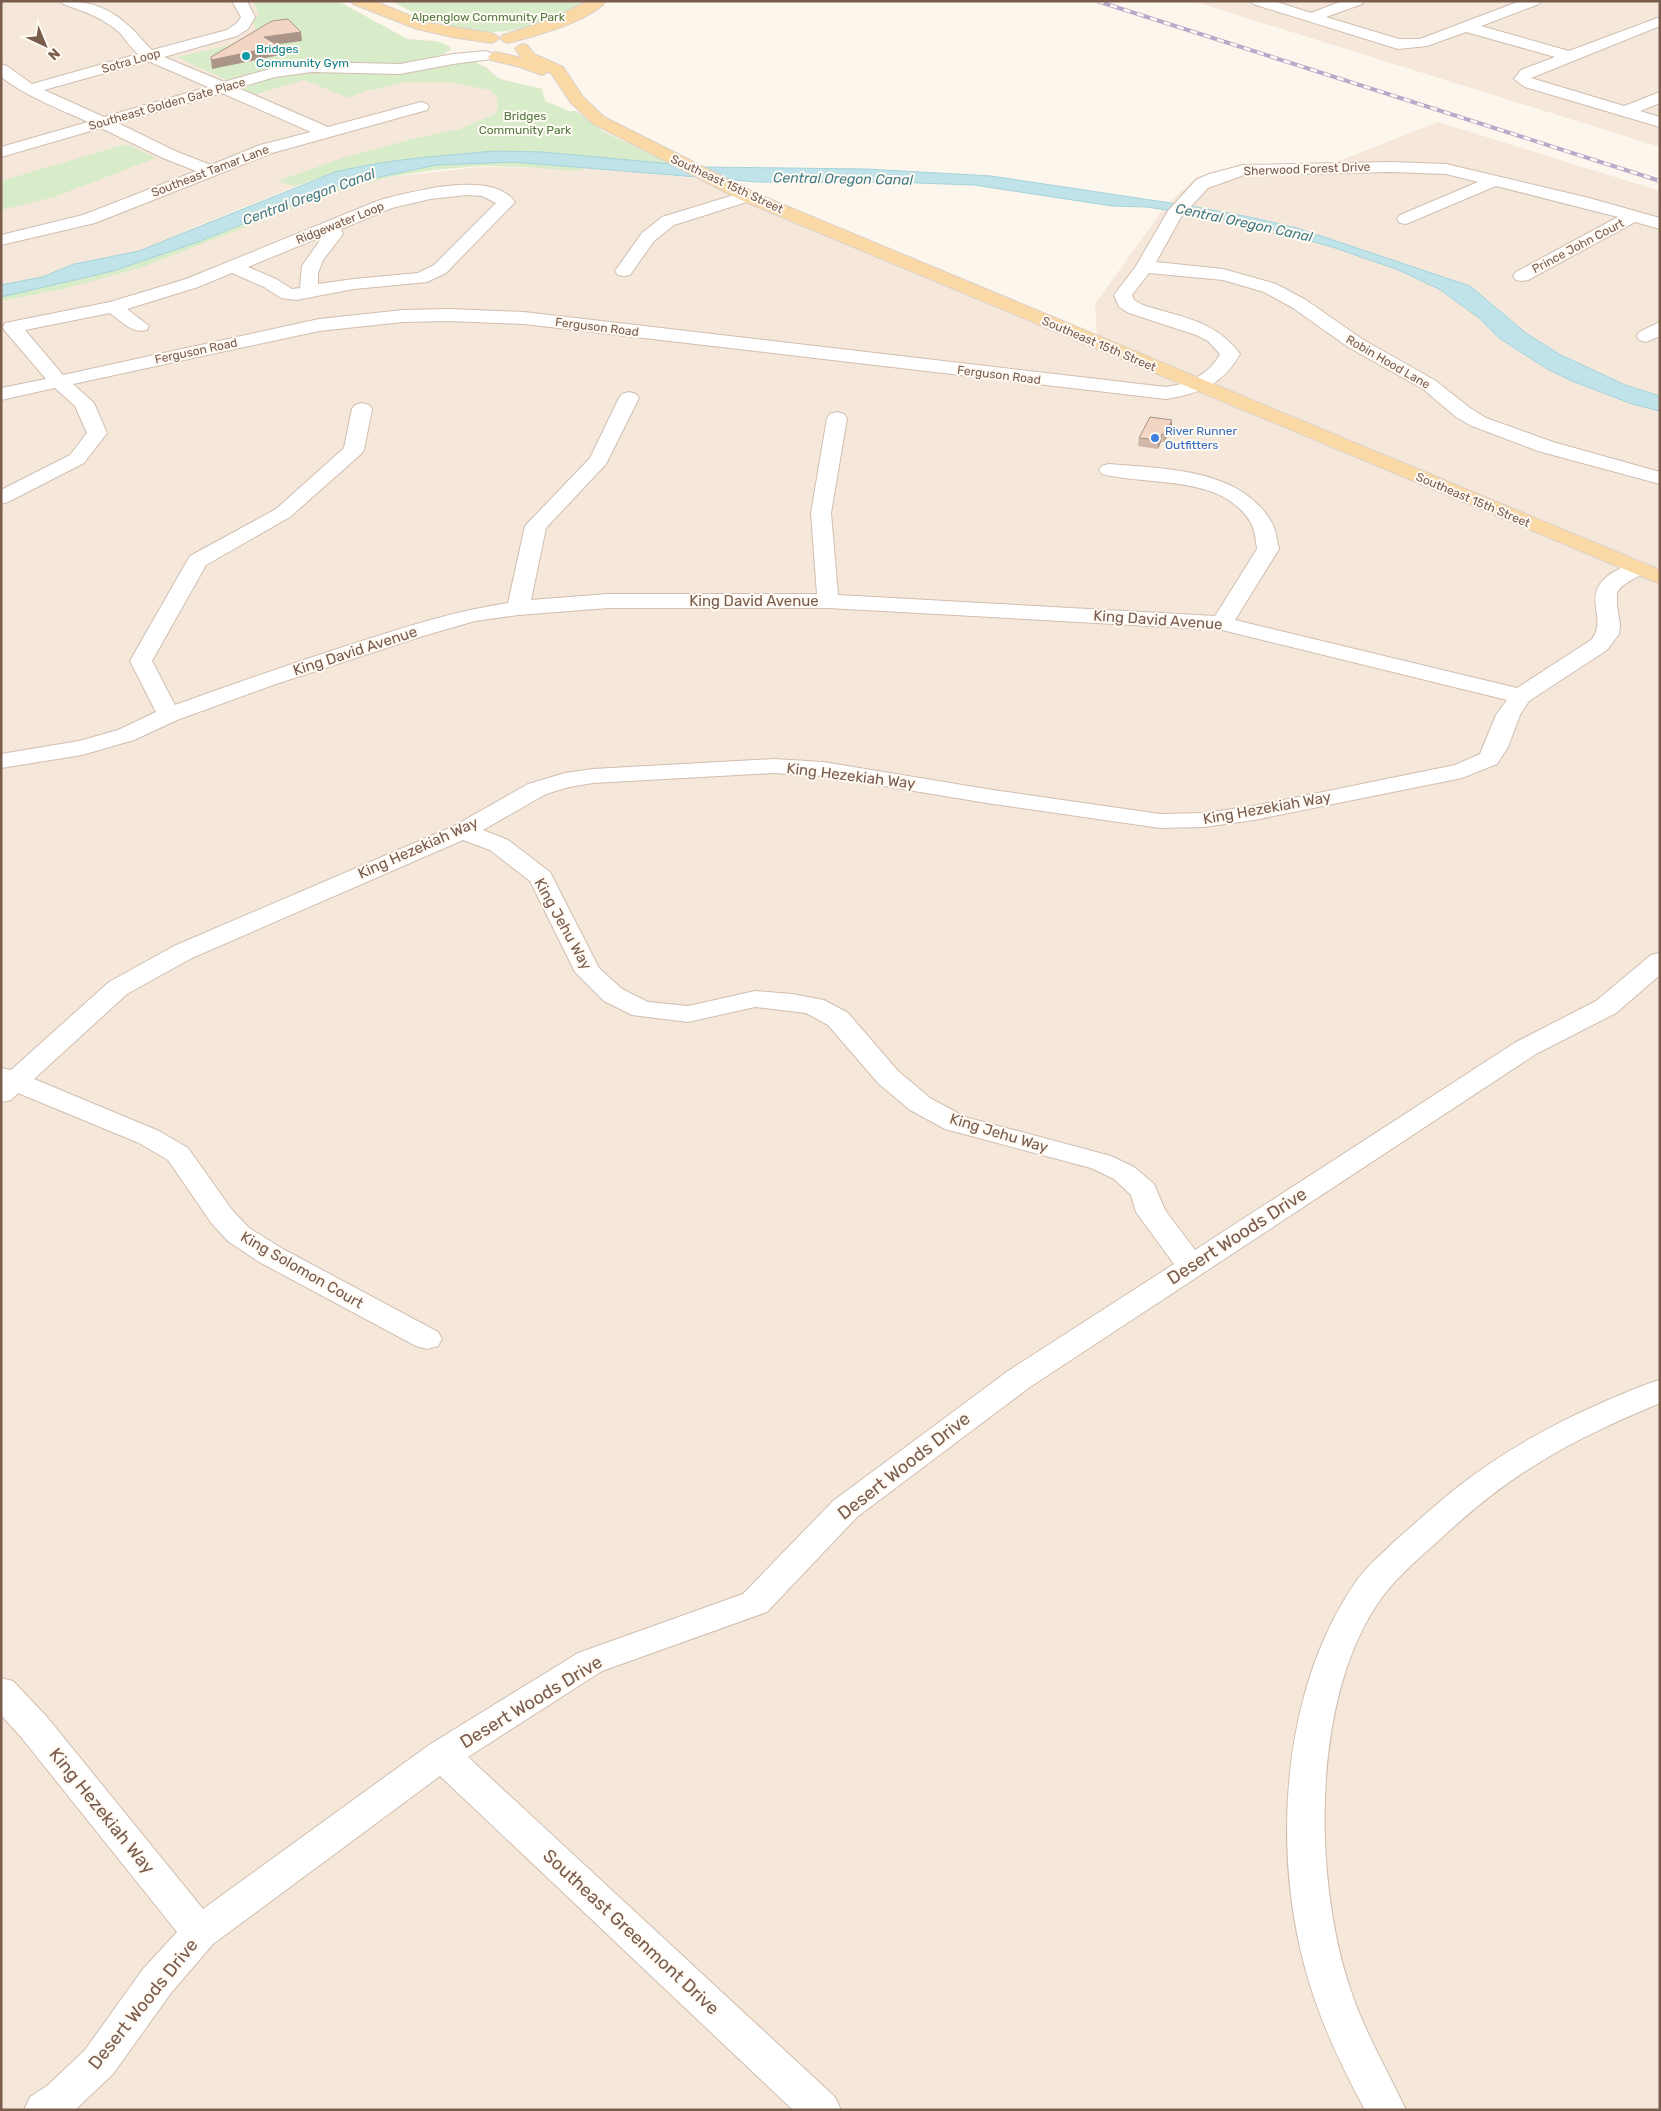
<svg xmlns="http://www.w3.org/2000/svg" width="1661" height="2111" viewBox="0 0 1661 2111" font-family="Rubik,sans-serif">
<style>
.residential{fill:#f5e8da;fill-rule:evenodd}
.green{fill:#d8ecc9}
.water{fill:#bfe3e8;stroke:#a5d3da}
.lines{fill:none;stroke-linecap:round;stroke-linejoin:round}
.minor-casing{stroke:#d1beb0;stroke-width:2}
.major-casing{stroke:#dad1cd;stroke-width:2}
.minor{fill:#fff;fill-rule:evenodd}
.major{fill:#fbd9a5;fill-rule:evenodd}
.rail-casing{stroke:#b9a8c9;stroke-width:4}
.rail{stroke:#fffaf3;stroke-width:2.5;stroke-dasharray:7;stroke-linecap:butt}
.wall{fill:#d1b7a8}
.shaded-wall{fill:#aa9588}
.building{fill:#f3d5c3;stroke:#aa9588}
.culture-dot{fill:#0f9aa8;stroke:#fffaf3;stroke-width:2}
.shop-dot{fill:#3f7fe0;stroke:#fffaf3;stroke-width:2}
.labels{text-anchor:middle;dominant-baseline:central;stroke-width:4;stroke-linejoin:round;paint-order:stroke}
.far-park-label{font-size:12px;fill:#537a41;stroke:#fffaf3}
.far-culture-label{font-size:12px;fill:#0d838f;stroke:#fffaf3;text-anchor:start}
.far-street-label{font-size:12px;fill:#7a5c4d;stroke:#fffaf3}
.far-shop-label{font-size:12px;fill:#366cbe;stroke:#fffaf3;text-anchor:start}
.far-water-label{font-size:14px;font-style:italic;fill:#437c86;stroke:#fffaf3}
.street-label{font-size:15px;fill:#7a5c4d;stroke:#fffaf3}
.near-street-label{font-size:18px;fill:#7a5c4d;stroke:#fffaf3}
</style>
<rect width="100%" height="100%" fill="#fdf6ec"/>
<g class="residential">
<path d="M1 1H338L407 39 435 41 449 46 451 49 450 51 439 56 453 64 476 61 478 64 487 67 493 75 500 79 542 89 545 101 569 111H576L602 131 671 164 544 152H474L373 164 353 167 312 180 175 235 301 187 479 167 598 168 701 179 1660 574V2110H1ZM126 253 96 265 45 275 75 263Z"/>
<path d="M1192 1H1660V147Z"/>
<path d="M1438 122 1660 191V569L1097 338 1095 304 1167 204 1197 177 1248 166 1331 164Z"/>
</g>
<g class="green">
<path d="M253 1H338L407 39 440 42 449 46 451 49C438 59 423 61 406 62L408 64H348L231 82 177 57 262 38 253 23 259 14Z"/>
<path d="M390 1H587C538 31 487 42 432 21 417 15 404 7 390 1Z"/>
<path d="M476 61 478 64C489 67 490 73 500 79L542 89 545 101 569 111H576L602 131 671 164 544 152H474L353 167 295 186 277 181 343 158 412 139 460 129 497 113 498 99 490 90 448 82H404L374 90 370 89 349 98 304 80 253 95 239 89 275 77 307 72 413 71Z"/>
<path d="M126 144 156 158 54 197 1 210V181Z"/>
<path d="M455 158 600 163 577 171 525 167 480 166 434 170 389 177 338 191 140 268 63 289 1 301V289L88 271 318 185Z"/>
</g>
<path class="water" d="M494 151 543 152 705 167 866 169 991 176 1197 207 1249 217 1297 228 1470 286 1526 333 1559 354 1625 385 1660 396V411L1632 404 1572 381 1547 369 1499 338 1479 318 1439 289 1396 269 1332 247 1250 224 1212 217 1147 207 1112 206 974 185 889 182H757L514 162 436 165 341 185 195 243 113 271 1 297V285L42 277 74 264 139 251 335 172C387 159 441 156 494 151Z"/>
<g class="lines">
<g class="minor-casing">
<g id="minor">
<path d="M61 1C89 1 109 7 130 27 138 34 144 43 152 50L227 30 237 23 241 17 232 1H247L255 17 248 29 237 36 164 57 224 82 273 68 312 62 400 64 453 54 486 51 491 53 494 56 491 59 453 64 400 74 312 72 275 77 238 88 328 127 421 102 427 104 429 107 427 110 272 153 95 223 1 245V235L83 215 196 171 163 158 101 128 1 157V147L88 122C58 108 27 97 1 77V64L7 66 32 84 138 54C131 48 126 40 120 33 104 18 83 11 63 4ZM148 61 208 87 104 117 44 90ZM222 93 311 132 260 145 211 165 175 151 118 123Z"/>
<path d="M1251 1H1274L1311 13 1342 1H1364L1362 4 1326 17 1399 39H1420L1520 1H1541L1539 4 1481 26 1569 51 1660 17V26L1531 78 1624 106 1660 92V103L1640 111 1660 117V127L1525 87 1514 79 1521 70 1555 57 1466 32 1427 46 1398 49 1253 4Z"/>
<path d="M1391 162 1446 164 1589 198 1660 218V229L1635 222 1528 280 1522 281 1516 280 1513 276 1516 272 1618 217 1496 186 1406 224 1400 223 1397 219 1400 215 1478 182 1446 174 1391 172 1244 175 1208 188 1181 217 1156 262 1223 269 1276 284 1306 300 1362 339 1436 381 1470 408 1486 418 1553 442 1660 472V484L1538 451 1472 426 1456 417 1423 389 1348 347 1293 308 1264 292 1223 280 1149 273 1132 295 1134 300 1143 305C1179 317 1216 320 1240 354 1224 384 1198 394 1166 399L524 324 449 321 403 322 319 331 73 384 94 403 107 433 84 463 8 502 1 504V490L70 455 87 433 75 406 55 388 1 400V388L46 379 5 331 3 327 5 323 110 302 186 279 380 200C411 192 492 169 515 202L446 273 427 282 354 289 296 300 281 298 264 287 232 273 198 287 127 309 149 326 147 330C132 334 121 321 110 313L25 330 63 375 319 319 403 310 449 309 524 312 1166 387C1188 384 1209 375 1220 354L1208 341 1196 335 1129 313 1119 307 1114 295 1136 266 1168 211 1196 180 1209 174 1243 165ZM466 195 482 196 496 203 434 265 418 273 354 279 318 284V273L323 260 343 234 341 229 392 208 430 199ZM323 236 302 266 300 288 292 289 276 279 248 267Z"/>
<path d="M747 191 753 192 756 196 753 200 674 225 654 241 630 275 624 276 618 275 615 271 642 233 662 217Z"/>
<path d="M1660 322V336L1646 342 1639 340 1637 336 1639 332Z"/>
<path d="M629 392 636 394 639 398 606 464 546 528 531 600 608 594H817L811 513 827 418 830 414 837 412 844 414 847 418 831 513 838 595 1215 616 1257 549C1256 541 1255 530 1251 523 1223 474 1148 486 1102 474L1099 470 1102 466 1109 464C1164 469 1241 468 1272 523 1276 530 1277 541 1279 549L1235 620 1517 688 1591 640C1611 617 1574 592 1619 569 1628 564 1634 561 1645 563L1648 568C1640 579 1624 580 1617 593V605L1620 625 1619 634 1607 650 1529 701 1520 715 1508 747 1497 764 1462 778 1254 820 1204 827 1160 828 993 804 823 776 774 773 593 783 569 787 546 794 483 830 508 840 550 872 599 968 622 989 648 1002 688 1006 755 991 792 994 824 1000 848 1013 898 1071 930 1098 965 1117 1111 1156 1134 1167 1154 1184 1165 1210 1195 1250 1516 1042 1596 1001 1651 955 1660 953V975L1616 1013 1536 1054 1030 1387 857 1517 767 1612 602 1671 468 1757 835 2097 841 2110H793L440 1776 213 1944 171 1993 113 2074 76 2109 24 2110 30 2097 48 2085 85 2050 143 1969 177 1932 21 1737 1 1715V1678L13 1681 47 1717 203 1909 429 1745 578 1653 743 1594 833 1501 1008 1371 1174 1264 1136 1212 1131 1195 1114 1179 1091 1168 945 1129 910 1110 878 1083 828 1025 806 1013 755 1007 688 1022 632 1015 604 1001 575 972 530 881 490 850 463 840 192 958 127 994 34 1079 159 1131 188 1148 232 1210 249 1228 283 1249 438 1332 442 1339 438 1346 427 1349 416 1346 261 1263 229 1242 212 1224 168 1160 139 1143 18 1093 11 1100 1 1102V1068L11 1070 109 982 174 946 454 826 528 784 565 773 593 769 774 759 823 762 993 790 1160 814 1204 813 1254 806 1455 765 1480 754 1496 715 1507 700 1222 630 828 608H608L518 615 475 621 423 636 276 684 177 720 134 740 82 755 1 768V754L79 741 118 730 156 712 130 661 187 561 190 556 276 509 344 448 352 409 355 405 362 403 369 405 372 409 364 450 361 454 290 517 206 565 152 661 175 705C233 684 291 664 349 645 402 628 454 611 508 603L525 526 590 458 619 398 622 394Z"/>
<path d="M1660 1380V1403C1618 1421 1576 1439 1537 1464 1500 1486 1467 1514 1436 1543 1418 1559 1398 1576 1383 1596 1311 1693 1313 1875 1349 1985 1363 2029 1386 2068 1406 2110H1365C1340 2064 1317 2015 1304 1964 1272 1841 1283 1686 1357 1580 1368 1565 1383 1553 1396 1540 1417 1522 1437 1503 1459 1486 1505 1450 1555 1423 1608 1400 1625 1393 1642 1385 1660 1380Z"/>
</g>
</g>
<g class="major-casing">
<g id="major">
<path d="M351 1H374L428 23 491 33 496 35 499 38 496 41 491 43 452 37 417 29 353 4Z"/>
<path d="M588 1H606C591 21 532 37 508 43L503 41 500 38 503 35 550 20Z"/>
<path d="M523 44 528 46 534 54 563 67 583 97 604 117 753 192 1660 570V584L741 200 592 123 571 103 551 73 548 72 542 75 520 67 491 60 488 57 491 54 496 52 522 58 515 49 518 46Z"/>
</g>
</g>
<use href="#minor" class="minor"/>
<use href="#major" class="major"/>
<g class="rail-casing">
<path id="rail" d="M1097 1 1660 181"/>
</g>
<use href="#rail" class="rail"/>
</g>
<path class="wall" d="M1172 428 1164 442H1161L1158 449 1138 446 1139 438Z"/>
<g class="shaded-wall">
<path d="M301 32 302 41 265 46 264 37Z"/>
<path d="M279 46 280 55 212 69 211 60Z"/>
<path d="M1172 420V428L1164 442 1165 434Z"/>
<path d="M1162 434 1161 442 1158 449V440Z"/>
</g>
<g class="building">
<path d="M288 19 301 32 264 37 279 46 211 60V57L272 21Z"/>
<path d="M1150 417 1172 420 1165 434H1162L1158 440 1139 438Z"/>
</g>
<circle class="culture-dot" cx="246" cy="56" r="5"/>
<circle class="shop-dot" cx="1155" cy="438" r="5"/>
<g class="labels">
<g class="far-park-label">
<text x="488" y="17">Alpenglow Community Park</text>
<text x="525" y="116">Bridges<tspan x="525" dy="14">Community Park</tspan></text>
</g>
<g class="far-culture-label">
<text x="256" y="49">Bridges<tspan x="256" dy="14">Community Gym</tspan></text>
</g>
<g class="far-street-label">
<text transform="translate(131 61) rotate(-16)">Sotra Loop</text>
<text transform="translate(167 104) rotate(-16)">Southeast Golden Gate Place</text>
<text transform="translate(1307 169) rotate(-2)">Sherwood Forest Drive</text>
<text transform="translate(210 171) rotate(-21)">Southeast Tamar Lane</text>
<text transform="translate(727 184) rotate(25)">Southeast 15th Street</text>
<text transform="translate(340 223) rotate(-22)">Ridgewater Loop</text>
<text transform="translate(1578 246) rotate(-28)">Prince John Court</text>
<text transform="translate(597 327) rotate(7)">Ferguson Road</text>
<text transform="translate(1099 344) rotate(23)">Southeast 15th Street</text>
<text transform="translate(196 351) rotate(-12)">Ferguson Road</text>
<text transform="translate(1388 362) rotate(30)">Robin Hood Lane</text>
<text transform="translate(999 375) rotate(7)">Ferguson Road</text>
<text transform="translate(1473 500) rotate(23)">Southeast 15th Street</text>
</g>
<g class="far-shop-label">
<text x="1165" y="431">River Runner<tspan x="1165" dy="14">Outfitters</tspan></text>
</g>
<g class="far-water-label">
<text transform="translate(843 179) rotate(1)">Central Oregon Canal</text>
<text transform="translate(309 197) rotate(-20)">Central Oregon Canal</text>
<text transform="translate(1244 223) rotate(12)">Central Oregon Canal</text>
</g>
<g class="street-label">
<text x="754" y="601">King David Avenue</text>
<text transform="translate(1158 620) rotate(4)">King David Avenue</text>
<text transform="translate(355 651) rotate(-18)">King David Avenue</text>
<text transform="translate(851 776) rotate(7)">King Hezekiah Way</text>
<text transform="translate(1267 808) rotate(-10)">King Hezekiah Way</text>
<text transform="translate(418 848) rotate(-24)">King Hezekiah Way</text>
<text transform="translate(563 924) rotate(61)">King Jehu Way</text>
<text transform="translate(999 1133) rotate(17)">King Jehu Way</text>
<text transform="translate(302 1270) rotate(30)">King Solomon Court</text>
</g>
<g class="near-street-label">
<text transform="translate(1237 1236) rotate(-33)">Desert Woods Drive</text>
<text transform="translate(904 1466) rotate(-38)">Desert Woods Drive</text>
<text transform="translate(531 1702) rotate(-31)">Desert Woods Drive</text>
<text transform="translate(102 1811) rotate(51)">King Hezekiah Way</text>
<text transform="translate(631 1932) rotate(43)">Southeast Greenmont Drive</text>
<text transform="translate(143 2004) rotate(-51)">Desert Woods Drive</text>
</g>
</g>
<rect width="1661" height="2111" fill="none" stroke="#7a5c4d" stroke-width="5"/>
<g transform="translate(45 45) rotate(136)" stroke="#fffaf3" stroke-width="4" paint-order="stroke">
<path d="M0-4L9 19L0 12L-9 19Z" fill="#7a5c4d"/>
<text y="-8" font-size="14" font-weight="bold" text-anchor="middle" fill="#7a5c4d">N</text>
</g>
</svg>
